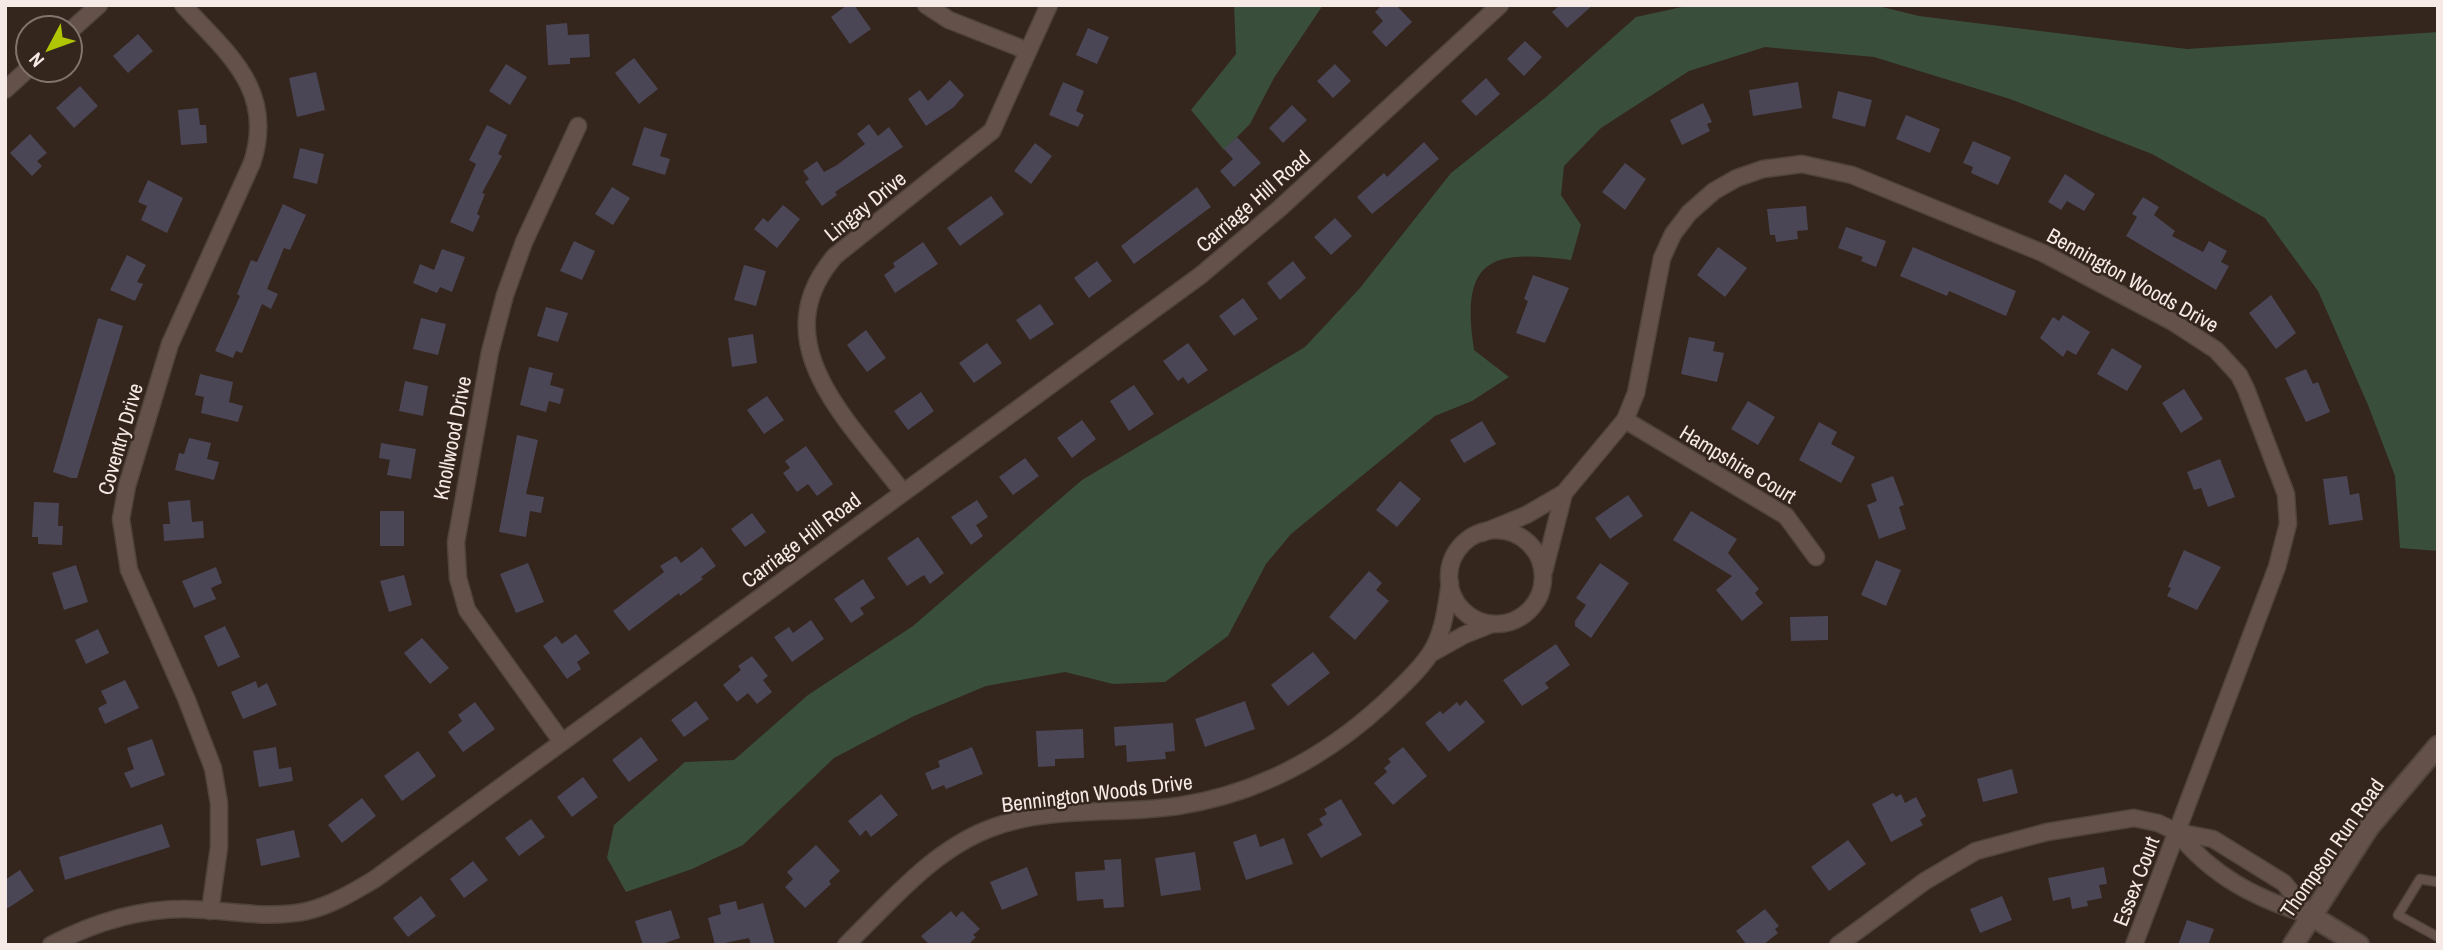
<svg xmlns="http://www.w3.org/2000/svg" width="2443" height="950" viewBox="0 0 2443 950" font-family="'Archivo Narrow',sans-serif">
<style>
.green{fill:#3a4e3c}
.building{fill:#4b4656}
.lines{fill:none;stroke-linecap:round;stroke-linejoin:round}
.service-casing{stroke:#4f433c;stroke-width:11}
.minor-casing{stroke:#4f433c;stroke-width:19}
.tertiary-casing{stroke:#4f433c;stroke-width:23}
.service{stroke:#64524a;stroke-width:8}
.minor{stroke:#64524a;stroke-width:16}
.tertiary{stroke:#64524a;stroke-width:19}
.labels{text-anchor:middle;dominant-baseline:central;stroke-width:5;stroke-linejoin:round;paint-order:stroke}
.street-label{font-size:21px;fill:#f5eae5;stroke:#34251d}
</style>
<rect width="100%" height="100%" fill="#34251d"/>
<g class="green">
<path d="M1234 5H1323L1274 78 1250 124 1224 150 1191 110 1236 54Z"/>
<path d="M1691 5H1874L1919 16 2187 49 2438 32V551L2400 548 2395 476 2368 405 2318 291 2265 218 2152 154 2010 99 1874 57 1765 47 1689 71 1601 128 1564 166 1561 195 1581 225 1571 260C1490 249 1460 259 1474 350L1509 377 1472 401 1435 416 1291 534 1266 564 1228 636 1165 682 1113 684 1065 672 986 686 914 716 834 758 743 845 692 869 626 892 607 858 614 825 685 762 734 760 808 695 913 626 1082 480 1305 347 1360 288 1451 173 1546 97 1636 17Z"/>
</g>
<g class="building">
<path d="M847 5H854L871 29 850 44 831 17Z"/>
<path d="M1382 5H1396L1412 22 1386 47 1372 32 1383 21 1375 12Z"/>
<path d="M1560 5H1593L1567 28 1552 12Z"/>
<path d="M567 23 568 35 589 34 590 57 570 58V64L548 65 546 25Z"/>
<path d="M1088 28 1109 37 1097 64 1076 55Z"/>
<path d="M138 34 153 51 128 73 113 56Z"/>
<path d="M1525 41 1542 57 1524 76 1507 59Z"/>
<path d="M634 58 658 89 639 104 615 73Z"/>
<path d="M506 64 527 77 510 105 489 91Z"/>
<path d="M1335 64 1351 81 1333 98 1317 81Z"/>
<path d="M316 72 325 110 297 117 289 78Z"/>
<path d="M1486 78 1500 94 1476 116 1461 101Z"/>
<path d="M950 80 964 95 954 107 926 126 908 99 920 90 928 101Z"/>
<path d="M1063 82 1084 91 1076 111 1084 115 1078 127 1049 115Z"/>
<path d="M1798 82 1802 108 1753 116 1749 90Z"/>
<path d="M80 86 98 106 74 128 56 108Z"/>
<path d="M1838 91 1872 100 1865 127 1832 118Z"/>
<path d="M1703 103 1712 122 1707 124 1710 131 1682 145 1670 120Z"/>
<path d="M1292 105 1307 120 1283 143 1269 128Z"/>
<path d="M198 108 200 125H206L207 143 181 145 178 110Z"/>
<path d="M1906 115 1940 129 1930 153 1896 139Z"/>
<path d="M869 124 878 136 889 127 903 147 835 192 837 195 822 206 805 182 809 179 803 171 817 161 824 172 837 165 865 144 857 134Z"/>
<path d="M487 125 507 135 498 154 502 156 482 193 485 194 477 214 480 216 473 232 450 222 476 164 469 160Z"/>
<path d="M644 127 667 134 660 156 670 159 665 175 632 165Z"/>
<path d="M30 134 47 153 37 161 42 166 32 176 10 153Z"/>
<path d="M1237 137 1261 163 1234 187 1220 171 1233 159 1224 149Z"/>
<path d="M1973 141 2011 157 1998 185 1971 173 1973 167 1963 163Z"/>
<path d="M1424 142 1439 159 1372 214 1357 197 1384 173 1387 177Z"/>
<path d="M1035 143 1052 156 1031 184 1014 171Z"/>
<path d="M300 148 324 154 317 184 293 178Z"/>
<path d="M1625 163 1646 179 1625 210 1602 192Z"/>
<path d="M2065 174 2095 194 2084 211 2067 201 2061 210 2048 202Z"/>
<path d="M148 180 183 198 167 233 141 220 147 206 138 202Z"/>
<path d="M612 187 630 198 613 225 595 214Z"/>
<path d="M1197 187 1211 207 1134 264 1121 246Z"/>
<path d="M991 196 1004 214 960 246 947 228Z"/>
<path d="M2143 197 2159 207 2154 215 2175 231 2172 236 2203 252 2209 241 2227 251 2221 262 2229 266 2216 290 2126 236 2137 217 2132 214Z"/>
<path d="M283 204 306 215 290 250 284 248 267 289 278 294 271 309 262 304 242 353 236 351 233 358 215 351 240 296 237 294 251 260 257 262Z"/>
<path d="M783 205 800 219 777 248 754 229 763 218 768 222Z"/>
<path d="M1806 206 1808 230 1797 231 1798 239 1776 242 1775 235H1770L1767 209Z"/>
<path d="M1335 218 1352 236 1331 255 1314 237Z"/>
<path d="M1846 227 1886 241 1876 267 1861 261 1863 257 1838 248Z"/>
<path d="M574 241 595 251 582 280 560 271Z"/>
<path d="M923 242 938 264 895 293 884 275 895 267 893 263Z"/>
<path d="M1718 247 1747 268 1725 297 1697 275Z"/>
<path d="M1913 247 2016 291 2006 316 1949 291 1947 296 1900 276Z"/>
<path d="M442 249 465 257 452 292 440 287 437 293 413 283 420 264 434 270Z"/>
<path d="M127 255 146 265 137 282 143 284 135 301 110 290Z"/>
<path d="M1097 261 1112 281 1089 298 1074 278Z"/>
<path d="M1293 261 1306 278 1280 300 1267 283Z"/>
<path d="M744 265 766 271 756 306 734 300Z"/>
<path d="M1533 275 1569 288 1545 343 1516 333 1528 301 1524 299Z"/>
<path d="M2271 295 2296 333 2276 349 2249 313Z"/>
<path d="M1243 298 1258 319 1234 336 1219 316Z"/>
<path d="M1040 304 1054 324 1030 340 1016 320Z"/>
<path d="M546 307 568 313 558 342 537 336Z"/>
<path d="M2063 315 2090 332 2076 355 2067 350 2063 357 2040 338 2053 317 2059 321Z"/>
<path d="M98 318 123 326 77 478H71L53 472Z"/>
<path d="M421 318 446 324 438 355 413 349Z"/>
<path d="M866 330 886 358 867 372 847 345Z"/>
<path d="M753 334 757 363 732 367 728 338Z"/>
<path d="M1689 337 1715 342 1713 351 1724 353 1717 382 1681 374Z"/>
<path d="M987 343 1002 363 974 383 959 363Z"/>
<path d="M1188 343 1208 370 1188 384 1183 377 1178 381 1163 361Z"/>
<path d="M2112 348 2142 366 2127 391 2097 374Z"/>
<path d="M529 367 553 373 550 385 564 389 560 404 549 401 546 412 520 405Z"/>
<path d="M2306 369 2313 384 2318 382 2330 412 2306 422 2285 378Z"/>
<path d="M200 374 233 382 229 402 243 406 238 422 201 413 204 397 195 395Z"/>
<path d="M405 381 428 386 423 416 399 411Z"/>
<path d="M1134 385 1154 414 1129 431 1110 401Z"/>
<path d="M2184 389 2203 419 2181 433 2162 403Z"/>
<path d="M921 392 934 411 908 430 894 411Z"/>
<path d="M767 396 784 420 764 434 747 410Z"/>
<path d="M1748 401 1775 417 1758 445 1731 429Z"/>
<path d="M1082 420 1096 439 1072 458 1057 438Z"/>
<path d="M1482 421 1496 444 1464 463 1450 440Z"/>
<path d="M1819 422 1837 432 1831 444 1855 457 1841 483 1799 460Z"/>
<path d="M517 435 538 440 526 494 544 497 541 513 530 511 526 537 499 532Z"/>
<path d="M189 438 211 443 207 459 219 462 214 480 175 470 179 453 184 454Z"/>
<path d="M381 443 416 449 411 479 387 475 390 460 379 458Z"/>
<path d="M806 446 833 484 817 496 808 484 797 492 783 473 790 468 785 461Z"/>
<path d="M1025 458 1039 476 1013 495 999 477Z"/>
<path d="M2220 459 2235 497 2208 507 2201 488 2194 490 2187 472Z"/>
<path d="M1893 476 1904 505 1899 507 1906 529 1879 539 1867 505 1877 501 1871 484Z"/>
<path d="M2347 476 2350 495 2359 493 2363 520 2329 525 2323 479Z"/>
<path d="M1400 481 1421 499 1397 527 1376 510Z"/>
<path d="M1628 495 1643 516 1610 539 1595 518Z"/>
<path d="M190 500 192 522 203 521 204 538 164 541 163 524H170L168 502Z"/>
<path d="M977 500 988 517 976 525 983 536 971 545 951 517Z"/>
<path d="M34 502 59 503 58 526H63L62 545 38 544V537H32Z"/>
<rect x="380" y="511" width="24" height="35"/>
<path d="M1691 511 1737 539 1728 553 1759 589 1755 593 1763 603 1742 621 1716 590 1732 576 1673 540Z"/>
<path d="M752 513 766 532 745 547 731 529Z"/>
<path d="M918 537 944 573 930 584 924 575 907 586 887 558Z"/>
<path d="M702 547 716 566 701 577 703 579 680 596 679 593 629 631 613 611 664 572 660 566 676 556 681 563Z"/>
<path d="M2184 550 2221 567 2197 610 2167 596 2171 588 2168 587Z"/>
<path d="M1876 560 1901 570 1886 606 1861 595Z"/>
<path d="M528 563 544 602 516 613 500 574Z"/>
<path d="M1600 563 1629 583 1591 638 1575 626V621L1586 605 1576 598Z"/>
<path d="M76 565 88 602 64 610 52 573Z"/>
<path d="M216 567 222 583 211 588 216 599 194 608 182 581Z"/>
<path d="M1369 571 1382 583 1376 590 1389 601 1355 640 1329 617Z"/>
<path d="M404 575 412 605 389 612 380 581Z"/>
<path d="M863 579 875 598 860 608 864 614 851 623 834 599Z"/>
<path d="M1828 616V640L1791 641 1790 617Z"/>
<path d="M811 620 824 639 792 662 774 637 789 627 793 633Z"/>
<path d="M225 626 240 657 218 667 204 636Z"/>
<path d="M98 629 109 653 86 664 75 640Z"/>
<path d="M576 634 590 653 577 662 581 669 567 679 543 646 556 636 562 644Z"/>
<path d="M422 638 449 668 430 684 404 653Z"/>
<path d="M1556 644 1570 665 1545 683 1549 688 1522 706 1503 680Z"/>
<path d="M1313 652 1330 673 1288 706 1271 685Z"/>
<path d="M752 656 768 676 763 680 772 692 757 704 748 693 737 702 723 685 741 670 738 666Z"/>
<path d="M125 680 139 708 105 724 98 708 107 703 101 691Z"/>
<path d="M256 681 258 688 267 683 277 705 243 719 231 692Z"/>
<path d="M1466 700 1485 722 1449 752 1425 723 1440 711 1443 714 1457 702 1460 706Z"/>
<path d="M696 701 709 719 684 737 671 720Z"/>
<path d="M1245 701 1255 729 1205 747 1195 719Z"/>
<path d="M475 702 495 729 463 752 448 732 462 721 458 715Z"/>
<path d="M1173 723 1175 751 1165 752 1166 759 1127 762 1126 745 1115 746 1114 727Z"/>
<path d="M1083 729 1084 758 1055 759V766L1038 767 1036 731Z"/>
<path d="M641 737 658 760 629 782 612 760Z"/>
<path d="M152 739 165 775 131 788 124 773 134 769 127 748Z"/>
<path d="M276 747 279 769 291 767 293 781 259 787 253 751Z"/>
<path d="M972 747 983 774 946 789 944 785 932 790 925 773 940 767 938 761Z"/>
<path d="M1403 747 1427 776 1393 805 1374 783 1387 772 1384 768 1391 762 1388 759Z"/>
<path d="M418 751 436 776 402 801 384 776Z"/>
<path d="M2012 769 2018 793 1983 802 1977 779Z"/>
<path d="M583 777 598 797 572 817 557 797Z"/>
<path d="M1893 793 1896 797 1901 794 1905 803 1916 797 1926 816 1920 820 1923 825 1891 842 1872 804Z"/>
<path d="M881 794 898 815 871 837 866 830 860 836 848 821Z"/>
<path d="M362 798 376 816 342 843 328 825Z"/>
<path d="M1341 799 1362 835 1321 858 1307 834 1323 825 1319 819 1327 814 1324 809Z"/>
<path d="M531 819 545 837 519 856 505 838Z"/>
<path d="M162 824 170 847 65 880 59 857Z"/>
<path d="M294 830 300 857 261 866 256 839Z"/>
<path d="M1256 834 1260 847 1284 838 1293 864 1246 880 1233 842Z"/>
<path d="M1848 840 1866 864 1829 891 1811 867Z"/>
<path d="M816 845 840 871 829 881 831 884 805 908 785 887 793 879 787 872Z"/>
<path d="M1195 852 1201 890 1161 896 1155 858Z"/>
<path d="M1121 859 1124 907 1104 908 1103 899 1077 901 1075 872 1105 870 1104 860Z"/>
<path d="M473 861 488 880 464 898 450 879Z"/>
<path d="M1027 867 1038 895 1002 910 990 882Z"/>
<path d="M2104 867 2107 884 2099 885 2102 898 2087 901 2088 906 2072 909 2070 897 2053 901 2048 878Z"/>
<path d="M20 870 34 891 5 910V880Z"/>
<path d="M421 896 436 916 408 937 393 918Z"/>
<path d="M2002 896 2012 920 1980 933 1970 909Z"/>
<path d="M736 901 738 910 763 903 775 945H751L749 938 715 945 708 918 721 914 719 905Z"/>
<path d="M1765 909 1779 926 1775 929 1778 933 1763 945H1747L1736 931Z"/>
<path d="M671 910 680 938 659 945H643L635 921Z"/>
<path d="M951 911 956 917 962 911 980 929 973 935 976 937 968 945H930L921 936Z"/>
<path d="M2187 920 2214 929 2208 945H2178Z"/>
</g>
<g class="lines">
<g class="service-casing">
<path id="service" d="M2438 882 2420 879 2398 915 2438 937"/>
</g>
<g class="minor-casing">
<g id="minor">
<path d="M183 5C227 53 276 90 252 163L170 344 127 486 121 519 129 570 186 698 213 768 219 803V847L210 911"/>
<path d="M926 5 949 20 1028 51"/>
<path d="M70 31 99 5"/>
<path d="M5 90 28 69"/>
<path d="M1625 420 1786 516 1816 557"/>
<path d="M902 491C849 421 761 342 835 256L992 131 1049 5"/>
<circle cx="1496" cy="577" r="47"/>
<path d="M1482 533 1526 515 1564 493 1625 420 1636 393 1662 258 1673 234 1689 213 1714 191 1737 178 1763 169 1802 164 1852 175 2043 253 2173 322 2216 350 2239 375 2246 389 2286 494 2288 524 2277 567 2134 945"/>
<path d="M1544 571 1564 493"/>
<path d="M1430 654 1464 635 1492 624"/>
<path d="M562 742 467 610 458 578 456 542 490 352 505 295 524 242 578 126"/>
<path d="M2177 832C2212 876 2256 899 2310 915"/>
<path d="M51 945C93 923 137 909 184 909 225 909 266 920 307 911 332 905 353 892 375 879L1201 275 1279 209 1500 5"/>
<path d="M846 945C890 902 934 848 994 827 1052 806 1118 815 1178 806 1257 794 1324 758 1383 704 1399 689 1418 672 1430 654 1444 633 1446 607 1450 583"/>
<path d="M1838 945 1925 881 1976 851 2047 832 2134 818 2158 823 2177 832 2213 839 2284 883 2310 915"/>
</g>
</g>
<g class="tertiary-casing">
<g id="tertiary">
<path d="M2310 915 2359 945"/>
<path d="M2293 945 2369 827 2438 746"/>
</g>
</g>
<use href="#service" class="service"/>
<use href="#minor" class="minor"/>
<use href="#tertiary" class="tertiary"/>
</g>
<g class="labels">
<g class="street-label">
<text transform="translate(1253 201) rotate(-41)">Carriage Hill Road</text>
<text transform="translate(865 206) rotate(-39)">Lingay Drive</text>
<text transform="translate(2133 280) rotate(29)">Bennington Woods Drive</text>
<text transform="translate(452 438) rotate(-79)">Knollwood Drive</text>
<text transform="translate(120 439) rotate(-74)">Coventry Drive</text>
<text transform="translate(1738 464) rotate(31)">Hampshire Court</text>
<text transform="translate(801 540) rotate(-37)">Carriage Hill Road</text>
<text transform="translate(1097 793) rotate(-7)">Bennington Woods Drive</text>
<text transform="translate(2332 848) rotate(-55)">Thompson Run Road</text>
<text transform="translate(2136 881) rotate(-69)">Essex Court</text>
</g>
</g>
<rect width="2443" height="950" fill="none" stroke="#f5eae5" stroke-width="14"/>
<g transform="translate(49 49) rotate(229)"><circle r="33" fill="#34251d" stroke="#81746d" stroke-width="2"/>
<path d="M0-5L12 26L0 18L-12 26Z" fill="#b0c503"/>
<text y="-10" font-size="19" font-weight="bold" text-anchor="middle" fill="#f5eae5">N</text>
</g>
</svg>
